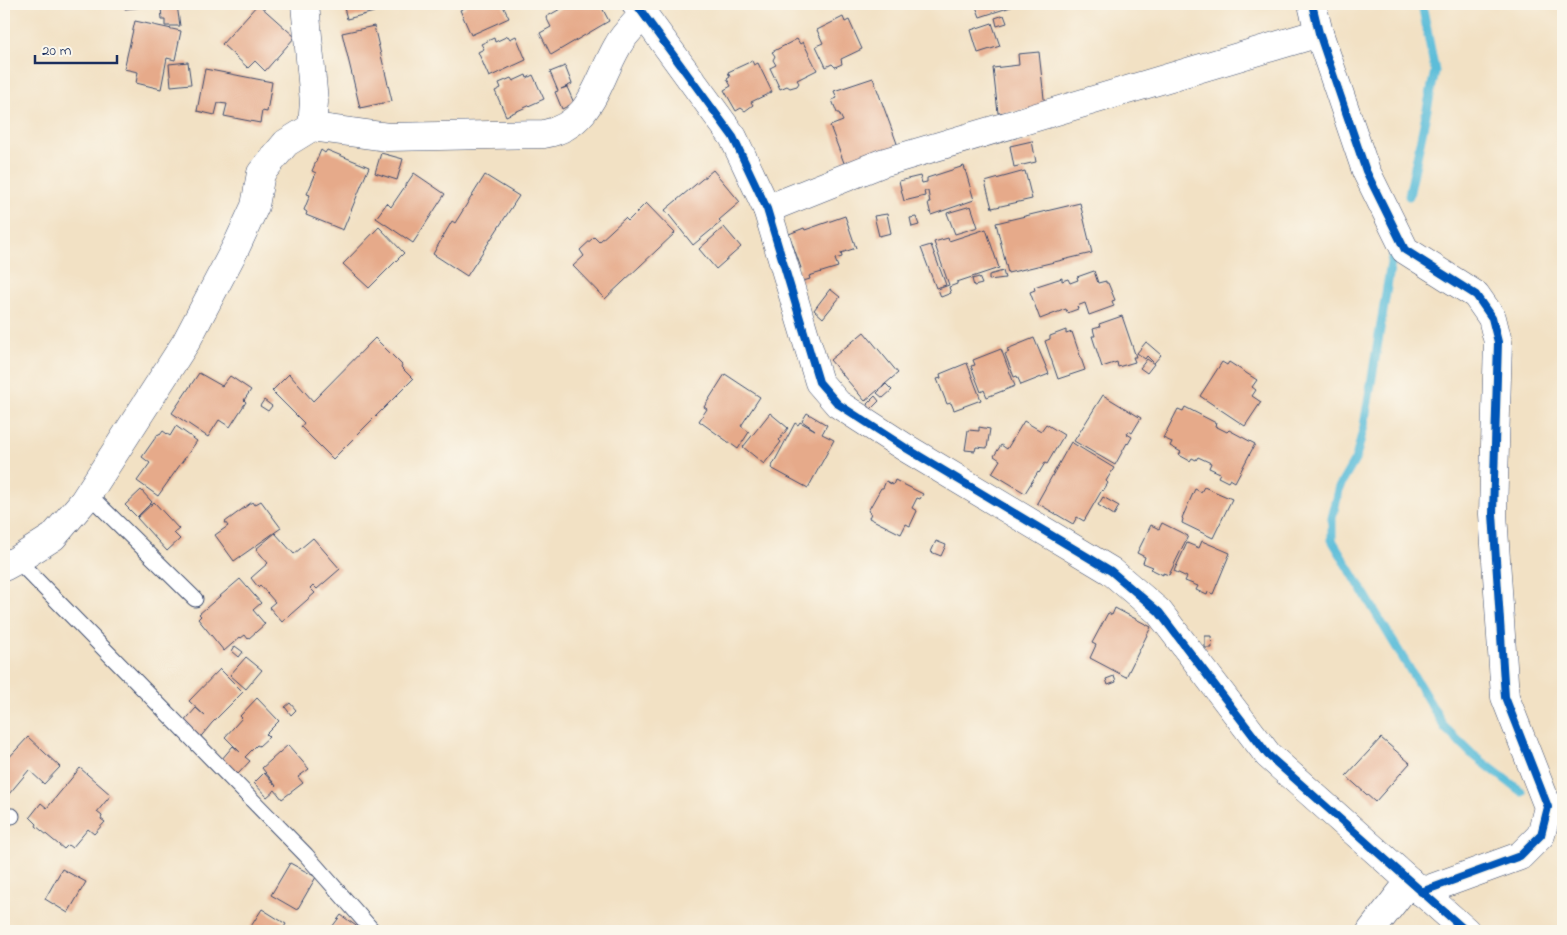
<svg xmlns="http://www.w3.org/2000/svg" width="1567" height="935" viewBox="0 0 1567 935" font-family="'Indie Flower',sans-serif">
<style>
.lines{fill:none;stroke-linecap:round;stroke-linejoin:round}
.stream{stroke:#5bbdd9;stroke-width:9}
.building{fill:#e6aa8a}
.lane-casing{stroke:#3b4a6d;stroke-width:17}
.street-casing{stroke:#3b4a6d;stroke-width:29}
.lane{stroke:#fff;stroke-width:15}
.street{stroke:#fff;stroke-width:28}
.cycleway-casing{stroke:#fbf7ec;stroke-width:11}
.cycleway{stroke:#0057b8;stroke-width:8}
</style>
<rect width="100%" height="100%" fill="#fbf7ec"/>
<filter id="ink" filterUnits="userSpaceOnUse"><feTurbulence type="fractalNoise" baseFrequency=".02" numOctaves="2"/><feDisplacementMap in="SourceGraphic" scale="10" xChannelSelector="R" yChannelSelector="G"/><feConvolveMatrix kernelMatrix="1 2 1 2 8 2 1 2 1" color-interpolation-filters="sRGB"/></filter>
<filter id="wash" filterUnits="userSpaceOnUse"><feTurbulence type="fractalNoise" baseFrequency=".0096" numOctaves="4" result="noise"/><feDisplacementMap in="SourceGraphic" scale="20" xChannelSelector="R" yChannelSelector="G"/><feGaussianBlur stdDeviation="1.12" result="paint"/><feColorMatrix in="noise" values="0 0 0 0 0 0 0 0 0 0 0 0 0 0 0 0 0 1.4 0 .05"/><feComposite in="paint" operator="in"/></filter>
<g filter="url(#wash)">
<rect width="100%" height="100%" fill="#f2e1c4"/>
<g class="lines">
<g class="stream">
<path d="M1409 196 1435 71 1422 4"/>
<path d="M1392 257 1364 426 1356 458 1340 486 1332 518V540L1445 728 1472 754 1522 792"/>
</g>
</g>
<g id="blocks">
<g class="building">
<path d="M124 4H162V5L125 9Z"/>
<path d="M258 4 295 37 265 71 255 61 248 68 222 44Z"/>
<path d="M343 4H372L374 12 347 19Z"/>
<path d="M465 4H502L509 18 471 35 460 10 466 7Z"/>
<path d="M569 4H600L609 21 551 55 540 33 551 27 546 17Z"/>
<path d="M975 4H1020L980 17Z"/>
<path d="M177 5 180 26H165V20H162L161 6Z"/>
<path d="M1004 15 1007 23 997 26 995 18Z"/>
<path d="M843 17 845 22 849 20 862 49 841 59 842 64 835 67 832 64 826 67 816 46 823 43 817 30Z"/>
<path d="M135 21 181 31 175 60 167 58 161 89 136 83 138 72 124 69Z"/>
<path d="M992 23 1000 46 978 53 971 30Z"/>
<path d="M374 26 392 101 360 108 342 33Z"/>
<path d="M508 36 510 39 516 36 526 60 489 77 478 52 484 49 481 44 494 38 495 42Z"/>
<path d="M797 39 800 44 803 42 817 70 797 80 799 83 797 86 790 88 787 86 780 89 770 68 776 65 773 60 775 56 772 52Z"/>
<path d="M1039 52 1045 108 998 113 993 68 1019 65 1018 54Z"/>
<path d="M752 61 754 65 758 63 772 92 751 102 753 105 745 111 741 108 736 111 724 90 731 86 727 79 730 77 728 72Z"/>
<path d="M188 62 191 84 171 86 169 64Z"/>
<path d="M565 66 572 84 561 89 567 87 574 103 562 109 555 92 558 91 550 72Z"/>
<path d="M205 69 272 82 267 112 262 111 260 123 224 116 227 104 218 103 215 115 197 111Z"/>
<path d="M526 75 527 78 533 75 544 99 506 116 495 91 501 88 499 83 511 78 513 81Z"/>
<path d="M873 78 899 149 846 168 830 126 843 121 839 113H837L832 100 837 98 834 91Z"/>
<path d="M1032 141 1036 162 1014 167 1010 146Z"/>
<path d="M321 150 325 153 327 150 369 167 343 230 306 215 307 212 304 210 310 195 307 194 316 173 312 171Z"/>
<path d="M381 153 403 159 397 180 375 173Z"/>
<path d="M964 166 974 200 931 215 928 203H930L928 191H924L925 196 904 201 899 181 920 176 922 183 927 182V178Z"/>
<path d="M713 170 740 202 719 220 721 222 693 245 665 210Z"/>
<path d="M1025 171 1032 199 992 208 985 182Z"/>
<path d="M414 173 445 194 413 243 376 218 387 203 391 207Z"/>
<path d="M485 175 519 196 467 276 433 254 452 221 455 223Z"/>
<path d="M646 203 675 233 605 299 573 266 584 256 580 250 594 237 599 242 625 218 628 221Z"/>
<path d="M1080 203 1092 253 1008 273 996 223Z"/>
<path d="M971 206 978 227 955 234 947 213Z"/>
<path d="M887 214 891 233 879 236 874 216Z"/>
<path d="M845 216 856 248 841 253 842 257 835 259 838 267 809 276 810 279 800 282 796 269 801 268 789 234 804 228 805 230Z"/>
<path d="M916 217 919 225 912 227 910 218Z"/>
<path d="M379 227 404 253 369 288 343 264Z"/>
<path d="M724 227 741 247 716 269 699 249Z"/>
<path d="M986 229 999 268 957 282V284L949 287 951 293 941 297 938 289 949 285 934 242 948 238 949 241Z"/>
<path d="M931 245 946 285 936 288 921 248Z"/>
<path d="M1003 271 1005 278 989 280V275Z"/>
<path d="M1094 271 1098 283 1106 281V283H1108L1115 300 1112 301 1114 306 1089 315 1085 303 1077 306 1078 309 1067 313 1066 309 1040 319 1030 292 1035 290 1034 287 1062 278V281L1068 279 1070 283 1078 280 1077 277Z"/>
<path d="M979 277 982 284 974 286 972 279Z"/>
<path d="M830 289 840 297 823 318 814 310Z"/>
<path d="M1122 316 1136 357H1133L1135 362 1118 367 1117 362 1102 367 1092 336H1095L1093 329 1100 327 1099 324Z"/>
<path d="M1066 330V334L1072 332 1085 370 1058 379 1045 341 1050 339V336Z"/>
<path d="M864 332 898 373 865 401 830 360Z"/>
<path d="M375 338 402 365 401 367 413 379 333 459 301 427 304 423 272 391 289 374 313 401Z"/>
<path d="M1034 338 1049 374 1021 385 1017 376 1014 377 1005 354 1009 352 1007 349Z"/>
<path d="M1146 342 1161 355 1154 363 1147 356 1145 359 1137 353Z"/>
<path d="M1001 349 1015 386 987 397 984 390 981 392 971 366 975 365 973 360Z"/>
<path d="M1147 359 1154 364 1147 373 1140 368Z"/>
<path d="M1222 362 1227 365 1229 362 1257 380 1252 387 1256 390 1252 396 1261 402 1245 426 1200 396Z"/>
<path d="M967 363 981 400 954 410 951 403 947 404 937 379 941 378 940 374Z"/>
<path d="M199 373 222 386 230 376 251 390 244 400 246 402 230 427 219 420 208 437 172 413Z"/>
<path d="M725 374 760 397 741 426 749 432 738 449 699 421 707 409 704 407Z"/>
<path d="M886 384 892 390 883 398 877 393Z"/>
<path d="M1103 395 1141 418 1132 433 1129 431 1127 434 1132 437 1128 444 1127 443 1115 465 1074 441Z"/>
<path d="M875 396 879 401 871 409 867 404Z"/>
<path d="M264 400 272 406 268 411 260 406Z"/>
<path d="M1185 407 1216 423 1215 426 1227 432 1229 430 1255 444 1235 482 1230 479 1228 482 1218 477 1220 473 1209 468 1211 463 1198 457 1196 460 1192 458 1190 461 1179 455 1181 452 1170 446 1172 442 1163 438 1178 409 1183 411Z"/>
<path d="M770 413 788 428 779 440 781 442 764 464 743 447Z"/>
<path d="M807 413 827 425 822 434 834 440 808 488 771 468 795 423 798 425 800 422 815 430 802 421Z"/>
<path d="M1024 421 1041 431 1046 424 1064 435 1047 464 1045 463 1039 473 1038 472 1025 493 992 473 1000 460 994 456 1001 445 1007 449Z"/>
<path d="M176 426 197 441 158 496 137 481 150 463 142 457 158 434 160 435 163 431 170 436Z"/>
<path d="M979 427 990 429 987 448 976 447 975 451 965 450 968 430 979 431Z"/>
<path d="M1071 442 1114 468 1106 481 1108 483 1103 491 1102 490 1084 521 1077 517 1073 524 1037 503Z"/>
<path d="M895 480 923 494 920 499 917 498 912 508 917 511 910 526 906 524 901 534 869 518 871 513 868 511 881 488H883L886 481 893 485Z"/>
<path d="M1204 487 1232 499 1213 538 1182 523 1183 519 1182 518 1195 489 1201 492Z"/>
<path d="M141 490 152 502 137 517 125 505Z"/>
<path d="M1103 497 1119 506 1114 515 1098 505Z"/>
<path d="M261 501 281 528 234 561 215 535 228 526 225 522 252 502 254 505Z"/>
<path d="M154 502 179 529 174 533 180 539 167 551 137 518Z"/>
<path d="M1162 523 1188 536 1169 575 1163 573V575L1151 569 1153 567 1143 563 1145 557 1137 553 1151 525 1159 529Z"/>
<path d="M275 533 294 554 313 538 340 569 317 589 313 585 310 588 315 593 282 622 269 607 275 602 260 585 258 587 251 578 268 563 256 549Z"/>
<path d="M936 541 946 545 941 556 931 552Z"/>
<path d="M1202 541 1230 553 1213 594 1208 592 1207 595 1196 590 1198 586 1185 581 1187 577 1174 571 1187 543 1199 548Z"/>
<path d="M240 579 261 603 253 610 265 624 248 639 245 635 241 638 240 637 224 651 198 619 201 616 199 614Z"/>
<path d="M1115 608 1151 627 1126 677 1090 658 1096 645 1092 643 1108 613 1112 615Z"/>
<path d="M1205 636H1211L1212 648H1205Z"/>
<path d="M235 646 243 652 239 657 232 651Z"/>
<path d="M246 657 262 670 246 689 230 675Z"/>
<path d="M220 669 243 692 212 723 198 740 181 725 196 708 205 716 189 701Z"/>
<path d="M1114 676 1116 682 1108 685 1106 679Z"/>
<path d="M257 698 279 721 266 734 269 737 259 746 257 745 245 757 250 761 238 774 221 760 233 746 240 752 225 737 242 718 240 716Z"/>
<path d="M290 703 296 710 291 715 285 707Z"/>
<path d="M28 737 60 767 44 784 29 770 4 800V763Z"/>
<path d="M1381 738 1410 763 1375 802 1346 776Z"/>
<path d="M288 745 309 769 298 777 303 783 282 799 275 790 267 797 254 783 264 773 276 786 262 768Z"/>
<path d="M80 768 111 795 97 812 102 816 101 819 105 822 94 834 88 829 72 848 68 845 64 849 36 826 37 824 30 817 41 803 47 808Z"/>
<path d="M290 863 316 877 297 910 271 895Z"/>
<path d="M62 869 86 882 68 913 45 899Z"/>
<path d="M262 909 286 924 282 931H248Z"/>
<path d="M341 915 363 931H329Z"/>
</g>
</g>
</g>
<g filter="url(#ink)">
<use href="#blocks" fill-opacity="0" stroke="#3b4a6d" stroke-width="1"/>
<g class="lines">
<g class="lane-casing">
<g id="lane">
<path d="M88 494 195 599"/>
<path d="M17 560 306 855 373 931"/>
<path d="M4 816H12"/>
</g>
</g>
<g class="street-casing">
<g id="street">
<path d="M305 4 314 102 312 127"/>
<path d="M636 4 733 137 767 209 819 382 838 404 906 448 1111 571 1159 612 1268 755 1466 931"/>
<path d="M1312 4 1319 33 1366 171 1405 250 1476 295 1492 318 1498 342 1493 514 1505 697 1548 807 1541 835 1520 856 1421 892"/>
<path d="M767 209 882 163 1319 33"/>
<path d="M4 567 17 560 53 537 83 502 186 342 237 245 255 206 261 173 286 143 312 127 388 137 544 134C591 126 597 82 617 47 623 35 635 24 644 14"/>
<path d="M1371 931 1410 881"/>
</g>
</g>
<use href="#lane" class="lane"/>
<use href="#street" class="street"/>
<g class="cycleway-casing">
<g id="cycleway">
<path d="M636 4 733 137 767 209 819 382 838 404 906 448 1111 571 1159 612 1268 755 1466 931"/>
<path d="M1312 4 1319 33 1366 171 1405 250 1476 295 1492 318 1498 342 1493 514 1505 697 1548 807 1541 835 1520 856 1421 892"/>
</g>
</g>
<use href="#cycleway" class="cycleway"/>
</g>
</g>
<rect width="1567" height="935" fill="none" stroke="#fbf7ec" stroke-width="20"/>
<path d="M35 55v8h82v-8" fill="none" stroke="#1b2f5e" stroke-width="2.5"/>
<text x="42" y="55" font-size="15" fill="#1b2f5e" stroke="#fbf7ec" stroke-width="4" paint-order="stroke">20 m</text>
</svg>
